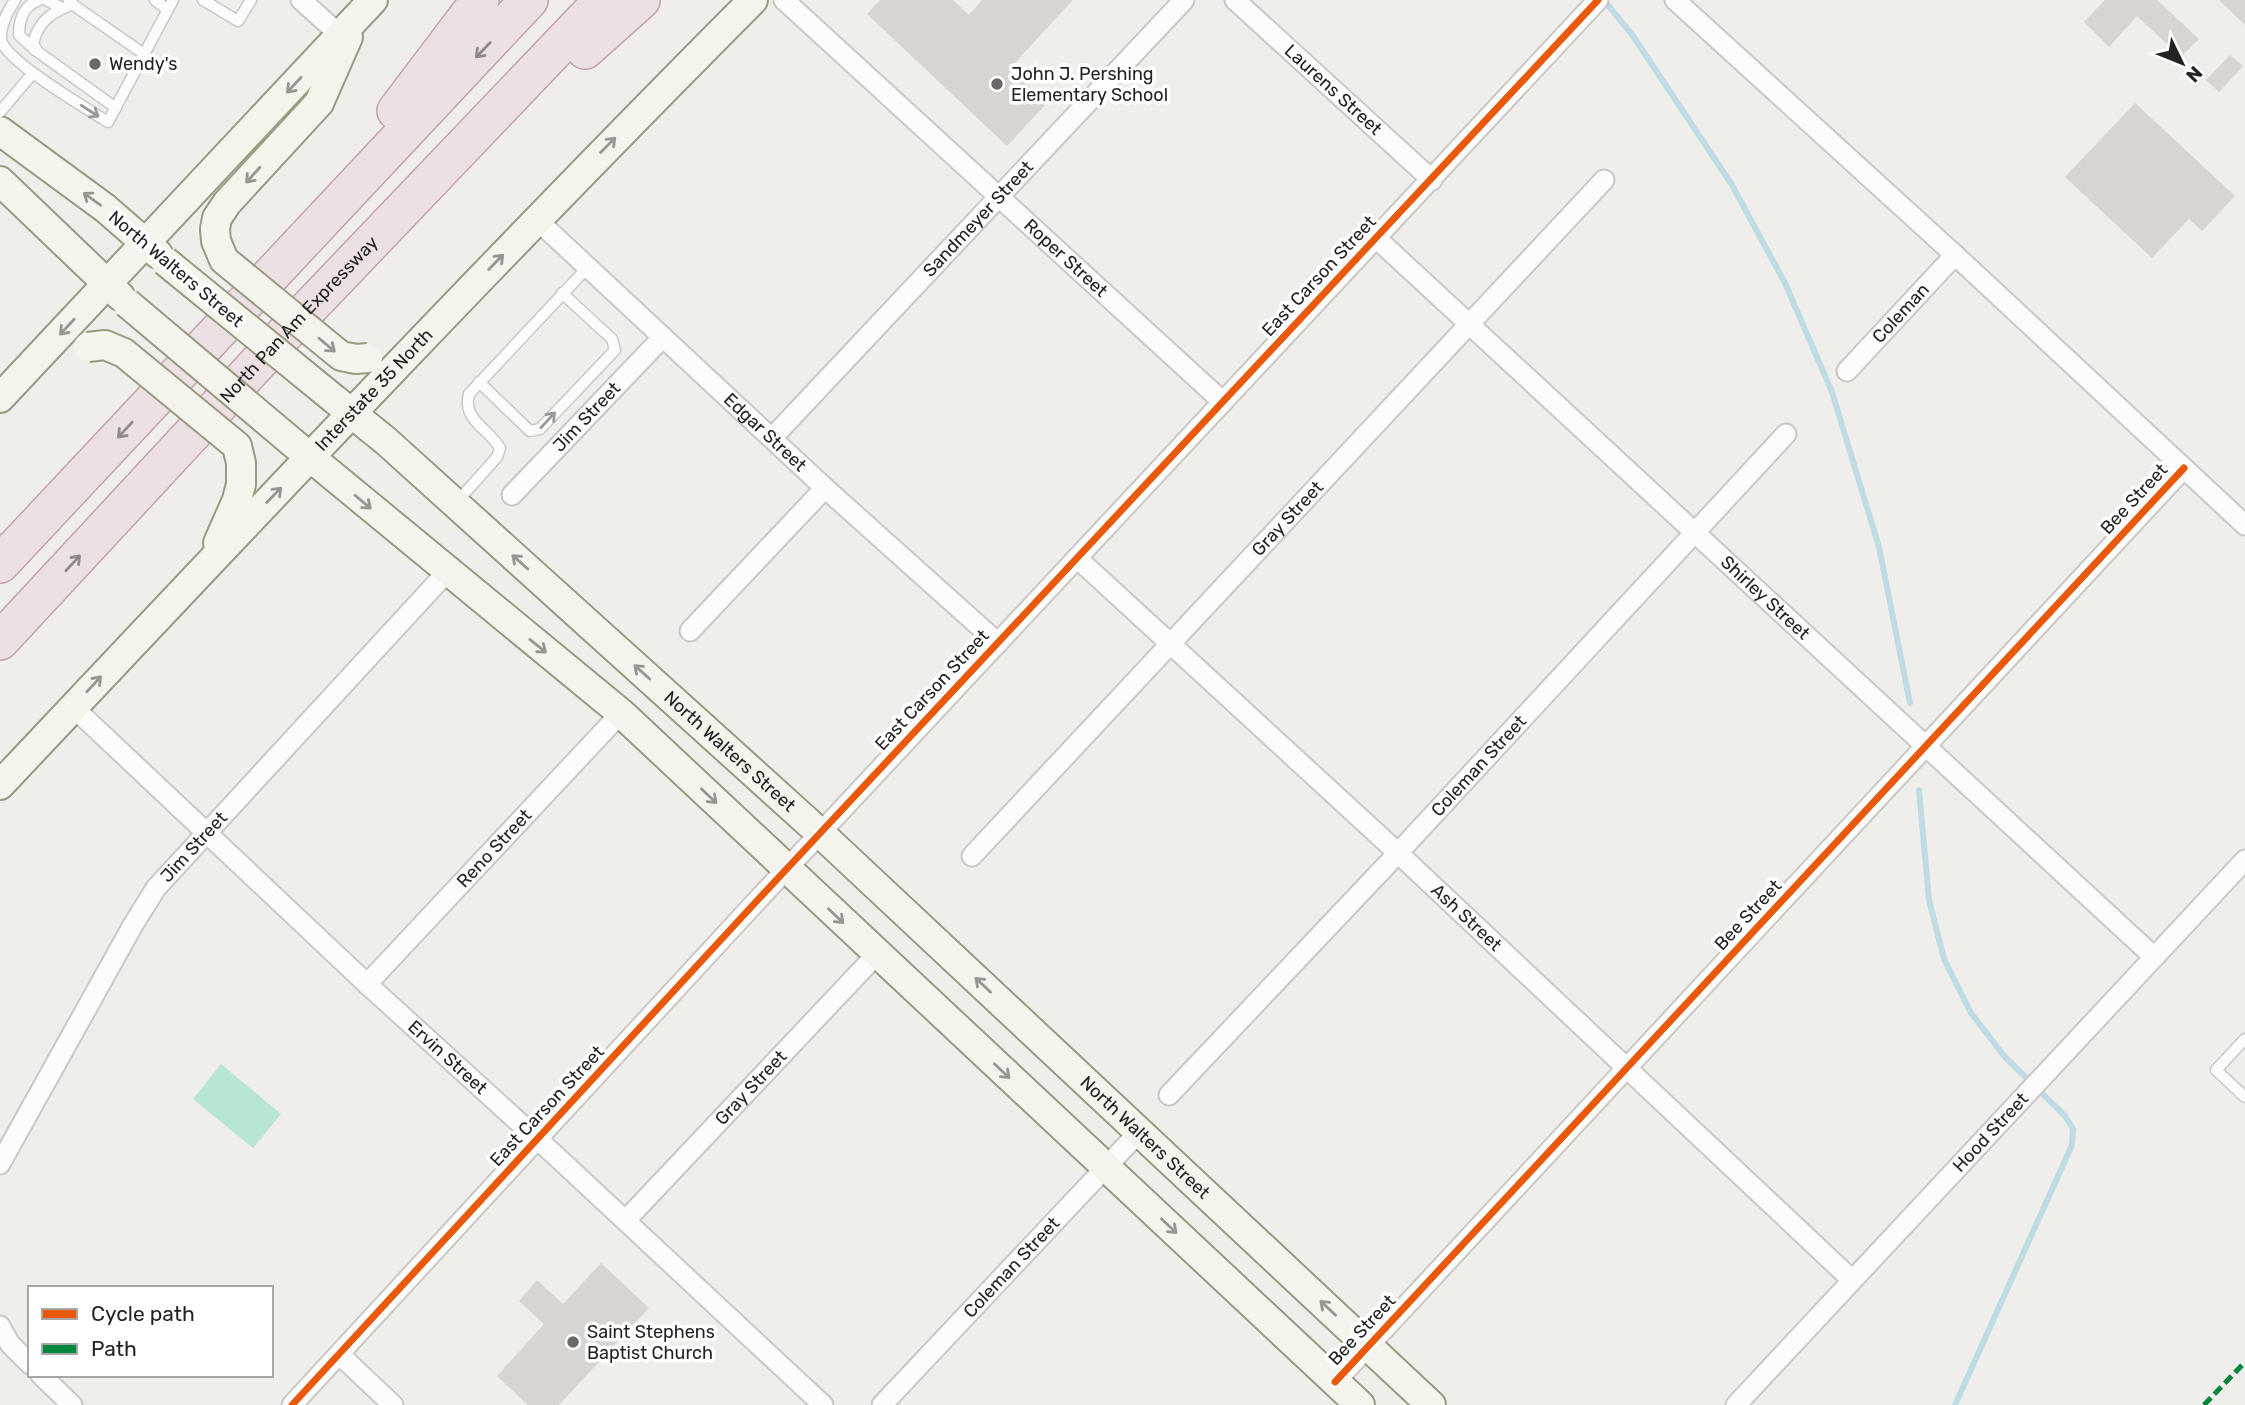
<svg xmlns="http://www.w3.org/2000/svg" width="2245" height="1405" viewBox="0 0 2245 1405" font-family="Rubik,sans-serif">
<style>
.pitch{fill:#b7e6d2}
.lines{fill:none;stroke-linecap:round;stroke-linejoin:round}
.stream{stroke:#bfdbe3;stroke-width:6}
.building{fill:#d7d4d2}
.service-casing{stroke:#c9c8c7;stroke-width:13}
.minor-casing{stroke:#c9c8c7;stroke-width:23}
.secondary-casing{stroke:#999a82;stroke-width:32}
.motorway-casing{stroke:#c5a2ac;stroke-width:40}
.service{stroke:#fdfcfc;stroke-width:10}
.minor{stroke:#fdfcfc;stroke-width:19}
.secondary{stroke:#f4f4ed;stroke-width:28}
.motorway{stroke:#ece0e2;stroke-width:37}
.secondary-bridge-casing{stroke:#999a82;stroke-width:32;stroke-linecap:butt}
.secondary-bridge{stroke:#f4f4ed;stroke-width:28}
.quiet{stroke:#00873e;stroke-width:5;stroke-dasharray:10 5;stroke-linecap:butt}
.cycleway-casing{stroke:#fff;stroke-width:11}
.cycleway{stroke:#e8590c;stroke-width:7}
.oneway{stroke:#918a8c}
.oneway2{stroke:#969692}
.oneway3{stroke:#9a9a9a}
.poi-dot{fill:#6a6968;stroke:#fff;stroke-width:2.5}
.labels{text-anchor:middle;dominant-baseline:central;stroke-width:7;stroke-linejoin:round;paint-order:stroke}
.poi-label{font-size:18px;fill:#222;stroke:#fff;text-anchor:start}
.street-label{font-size:18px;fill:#222;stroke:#fff}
</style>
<rect width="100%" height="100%" fill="#f0eeeb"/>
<path class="pitch" d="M221 1064 281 1114 253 1148 193 1099Z"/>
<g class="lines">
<g class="stream">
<path d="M1604 0 1633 36 1732 185 1785 283 1832 392 1879 547 1910 703"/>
<path d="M1919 790 1929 900 1944 959 1971 1013 2005 1057 2065 1116 2073 1129 2072 1145 1955 1405"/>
</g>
</g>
<g class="building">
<path d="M880 0H953L969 15 982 0H1073L1010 68 1047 103 1007 146 867 14Z"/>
<path d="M2105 0H2157L2199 39 2181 57 2137 16 2109 47 2084 22Z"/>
<path d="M2219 0H2245V25Z"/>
<path d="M2230 55 2243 66 2219 92 2206 80Z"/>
<path d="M2135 103 2235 196 2202 231 2189 219 2152 258 2065 177Z"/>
<path d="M601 1263 649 1308 559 1405H528L497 1376 544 1324 519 1301 537 1280 563 1304Z"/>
</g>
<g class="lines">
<g class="service-casing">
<g id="service">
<path d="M15 0C7 12 0 25 1 40 7 62 86 108 108 122L173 0"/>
<path d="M46 0 62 8"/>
<path d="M155 0 168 10"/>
<path d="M203 0 238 21 251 0"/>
<path d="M69 2 144 54"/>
<path d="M73 4C52 12 38 21 33 44L38 52 116 108"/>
<path d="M35 50 19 35C19 19 23 6 39 0"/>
<path d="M0 112 33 73"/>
<path d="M479 382 530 431 540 429 615 350 612 339 562 293"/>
<path d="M456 503 497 457 500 448C488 428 462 420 469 394L587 268"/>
<path d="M2245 1039 2216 1070 2245 1097"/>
</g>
</g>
<g class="minor-casing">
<g id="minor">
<path d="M301 0 340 35"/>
<path id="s1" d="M784 0 1223 402"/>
<path id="s2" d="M1235 0 1432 180"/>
<path d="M1675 0 1955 255 2245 525"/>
<path id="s3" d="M536 219 825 488 998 643"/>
<path id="s4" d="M1376 238 2154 957"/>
<path id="s5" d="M1847 371 1955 255"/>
<path id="s6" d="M772 438 1184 0"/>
<path id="s7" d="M512 495 663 337"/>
<path id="s8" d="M1077 558 1398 853 1852 1280"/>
<path d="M690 631 825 488"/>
<path id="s9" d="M73 707 367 984 557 1157 823 1405"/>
<path id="s10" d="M972 856 1604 180"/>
<path id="s11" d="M367 984 621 713"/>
<path id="s12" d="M1169 1095 1398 853 1786 434"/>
<path id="s13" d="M0 1164 133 925 156 888 447 572"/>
<path id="s14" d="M626 1220 877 954"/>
<path d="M0 1326 10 1344 30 1364"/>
<path d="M340 1355 393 1405"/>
<path d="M41 1375 72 1405"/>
<path d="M1335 1382 2184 468"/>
<path d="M292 1405 753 905 1598 0"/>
<path id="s15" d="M882 1405 1140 1131"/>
<path id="s16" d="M1736 1405 2245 860"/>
</g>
</g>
<g class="secondary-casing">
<g id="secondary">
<path d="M0 131 105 208 158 254"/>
<path d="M0 181 120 296"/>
<path d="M215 229 217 218 227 203 319 103 348 37"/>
<path d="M0 398 373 0"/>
<path id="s17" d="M334 399 386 441 820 833 1431 1405"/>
<path d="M293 443 621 713 1360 1405"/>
<path d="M218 543 237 500 241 484"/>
<path id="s18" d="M0 785C249 521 497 257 753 0"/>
</g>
</g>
<g class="motorway-casing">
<g id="motorway">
<path d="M585 50 641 0"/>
<path d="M396 111 480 0"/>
<path d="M0 564 529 0"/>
<path id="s19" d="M0 641 306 311 603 0"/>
</g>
</g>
<use href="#service" class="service"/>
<use href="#minor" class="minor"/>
<use href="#secondary" class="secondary"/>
<use href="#motorway" class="motorway"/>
<g class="secondary-bridge-casing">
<g id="secondary-bridge">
<path d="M215 229 216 241 224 260 341 356 356 359 368 358"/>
<path d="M165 261 334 399"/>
<path d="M127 303 293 443"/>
<path d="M88 347 105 345 124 353 237 446 241 463V484"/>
</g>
</g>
<use href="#secondary-bridge" class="secondary-bridge"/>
<path class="quiet" d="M2204 1405 2245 1362"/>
<g class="cycleway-casing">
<g id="cycleway">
<path d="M1335 1382 2184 468"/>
<path d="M292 1405 753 905 1598 0"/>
</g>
</g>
<use href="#cycleway" class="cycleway"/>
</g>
<defs><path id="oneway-shaft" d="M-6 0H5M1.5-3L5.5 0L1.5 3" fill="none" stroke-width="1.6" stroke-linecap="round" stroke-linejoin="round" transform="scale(1.75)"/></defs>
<g class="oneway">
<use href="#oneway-shaft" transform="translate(483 50) rotate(134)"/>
<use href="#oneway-shaft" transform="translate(125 430) rotate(133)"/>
<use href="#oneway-shaft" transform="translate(73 563) rotate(-47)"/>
</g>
<g class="oneway2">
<use href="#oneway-shaft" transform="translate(294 85) rotate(133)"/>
<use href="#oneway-shaft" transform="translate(608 145) rotate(-45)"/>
<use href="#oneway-shaft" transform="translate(253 175) rotate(132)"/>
<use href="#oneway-shaft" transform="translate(92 199) rotate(-144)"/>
<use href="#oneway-shaft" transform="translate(496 262) rotate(-46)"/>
<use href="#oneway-shaft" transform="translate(67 327) rotate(133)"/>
<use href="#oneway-shaft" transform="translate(327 345) rotate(40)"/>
<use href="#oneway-shaft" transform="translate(274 495) rotate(-46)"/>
<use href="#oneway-shaft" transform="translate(363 502) rotate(40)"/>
<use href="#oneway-shaft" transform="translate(520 562) rotate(-138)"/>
<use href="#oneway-shaft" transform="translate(538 646) rotate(39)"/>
<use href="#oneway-shaft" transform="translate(642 672) rotate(-138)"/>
<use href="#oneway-shaft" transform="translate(94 684) rotate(-47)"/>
<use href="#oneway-shaft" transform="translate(709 796) rotate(43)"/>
<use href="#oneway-shaft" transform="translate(836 916) rotate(44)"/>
<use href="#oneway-shaft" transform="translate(983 985) rotate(-137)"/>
<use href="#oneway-shaft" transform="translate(1002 1071) rotate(43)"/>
<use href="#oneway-shaft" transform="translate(1169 1226) rotate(43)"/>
<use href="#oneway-shaft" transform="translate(1328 1308) rotate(-137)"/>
</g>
<g class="oneway3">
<use href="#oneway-shaft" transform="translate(90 111) rotate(33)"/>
<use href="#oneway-shaft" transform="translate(548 420) rotate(-47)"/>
</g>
<g class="poi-dot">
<circle cx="95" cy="64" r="7"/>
<circle cx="997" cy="84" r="7"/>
<circle cx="573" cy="1342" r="7"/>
</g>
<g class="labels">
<g class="poi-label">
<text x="109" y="64">Wendy's</text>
<text x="1011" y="74">John J. Pershing<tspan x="1011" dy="21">Elementary School</tspan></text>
<text x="587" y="1332">Saint Stephens<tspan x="587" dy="21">Baptist Church</tspan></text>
</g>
<g class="street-label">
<text stroke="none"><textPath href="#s2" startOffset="133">Laurens Street</textPath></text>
<text stroke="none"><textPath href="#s6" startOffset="301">Sandmeyer Street</textPath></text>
<text stroke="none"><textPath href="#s1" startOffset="382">Roper Street</textPath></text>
<text transform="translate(176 269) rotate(40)">North Walters Street</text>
<text transform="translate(1319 276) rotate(-47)">East Carson Street</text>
<text stroke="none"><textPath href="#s5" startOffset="79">Coleman</textPath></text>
<text stroke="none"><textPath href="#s19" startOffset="439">North Pan Am Expressway</textPath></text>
<text stroke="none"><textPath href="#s18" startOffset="544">Interstate 35 North</textPath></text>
<text stroke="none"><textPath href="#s7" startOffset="108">Jim Street</textPath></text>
<text stroke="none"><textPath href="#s3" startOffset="313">Edgar Street</textPath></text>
<text transform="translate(2134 499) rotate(-47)">Bee Street</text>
<text stroke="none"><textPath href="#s10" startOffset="462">Gray Street</textPath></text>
<text stroke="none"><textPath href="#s4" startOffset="530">Shirley Street</textPath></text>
<text transform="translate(932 690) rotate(-47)">East Carson Street</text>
<text stroke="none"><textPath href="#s17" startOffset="530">North Walters Street</textPath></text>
<text stroke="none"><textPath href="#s12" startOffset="452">Coleman Street</textPath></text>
<text stroke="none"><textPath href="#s13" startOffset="373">Jim Street</textPath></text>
<text stroke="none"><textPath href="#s11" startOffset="186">Reno Street</textPath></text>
<text transform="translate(1748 915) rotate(-47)">Bee Street</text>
<text stroke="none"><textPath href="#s8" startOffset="530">Ash Street</textPath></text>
<text stroke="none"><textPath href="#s9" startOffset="513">Ervin Street</textPath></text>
<text stroke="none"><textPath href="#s14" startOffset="182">Gray Street</textPath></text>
<text transform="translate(547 1106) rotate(-47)">East Carson Street</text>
<text stroke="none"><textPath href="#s16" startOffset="373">Hood Street</textPath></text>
<text stroke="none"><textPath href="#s17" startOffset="1097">North Walters Street</textPath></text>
<text stroke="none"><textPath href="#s15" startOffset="189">Coleman Street</textPath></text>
<text transform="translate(1362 1330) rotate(-47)">Bee Street</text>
</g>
</g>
<rect x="28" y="1286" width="245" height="91" fill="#ffffff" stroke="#a7a7a7" stroke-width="2"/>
<rect x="42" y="1309" width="35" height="10" fill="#e8590c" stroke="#a7a7a7" stroke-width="2"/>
<text x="91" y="1321" font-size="21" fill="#222222">Cycle path</text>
<rect x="42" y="1344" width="35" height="10" fill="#00873e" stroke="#a7a7a7" stroke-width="2"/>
<text x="91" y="1356" font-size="21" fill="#222222">Path</text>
<g transform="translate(2182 63) rotate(133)" stroke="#ffffff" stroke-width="5" paint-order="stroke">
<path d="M0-5L12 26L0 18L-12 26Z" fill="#222222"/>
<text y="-10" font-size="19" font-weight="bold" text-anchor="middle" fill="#222222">N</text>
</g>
</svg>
